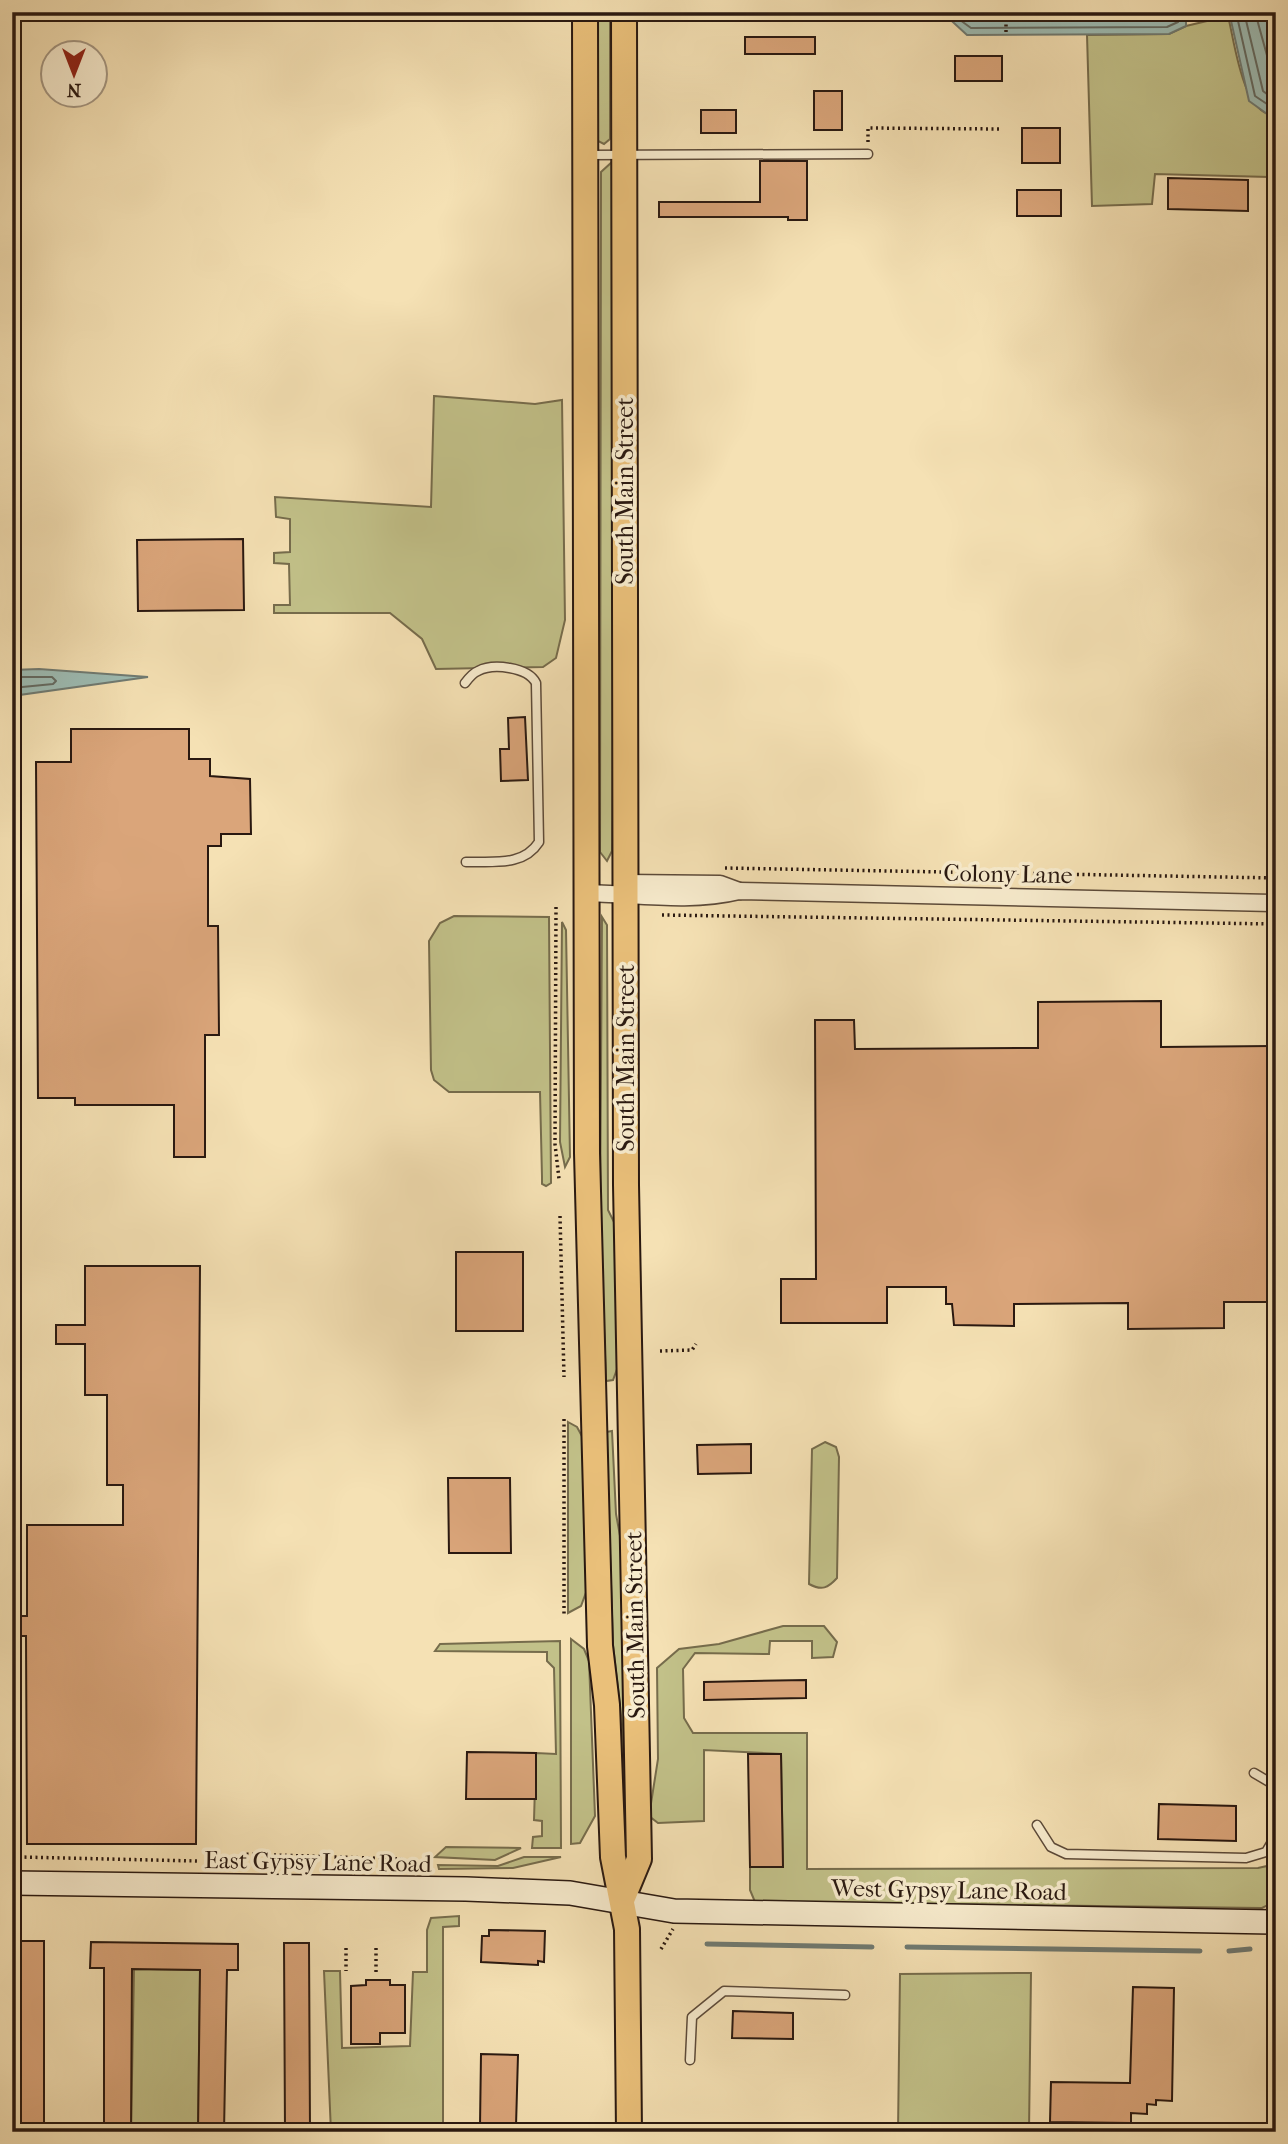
<svg xmlns="http://www.w3.org/2000/svg" width="1288" height="2144" viewBox="0 0 1288 2144" font-family="'IM FELL French Canon',serif">
<style>
.green{fill:#c2c189;stroke:#766c4c;stroke-width:2}
.water{fill:#9dbcb4;stroke:#6f7a72;stroke-width:2}
.lines{fill:none;stroke-linecap:round;stroke-linejoin:round}
.shore{stroke:#636a62;stroke-width:2}
.stream{stroke:#6f7a72;stroke-width:5}
.building{fill:#daa57a;stroke:#291810;stroke-width:2}
.lane-casing{stroke:#5c4a39;stroke-width:11}
.street-casing{stroke:#5c4a39;stroke-width:19}
.secondary-casing{stroke:#291810;stroke-width:26}
.primary-casing{stroke:#291810;stroke-width:28}
.path{stroke:#291810;stroke-width:3.5;stroke-dasharray:2 3.5;stroke-linecap:butt}
.lane{stroke:#f8ecce;stroke-width:8}
.street{stroke:#f8ecce;stroke-width:16}
.secondary{stroke:#f8ecce;stroke-width:23}
.primary{stroke:#eac07a;stroke-width:24}
.labels{text-anchor:middle;dominant-baseline:central;stroke-width:7;stroke-linejoin:round;paint-order:stroke}
.street-label{font-size:24px;fill:#291810;stroke:#f8ecce}
</style>
<rect width="100%" height="100%" fill="#f5e1b4"/>
<filter id="stains"><feTurbulence type="fractalNoise" baseFrequency=".00286" numOctaves="4"/><feColorMatrix values="0 0 0 0 .2 0 0 0 0 .09 0 0 0 0 .02 0 0 0 .5 -.17"/></filter>
<radialGradient id="worn" r=".72"><stop offset=".6" stop-color="#630" stop-opacity="0"/><stop offset="1" stop-color="#630" stop-opacity=".3"/></radialGradient>
<g class="green">
<path d="M596 12H610V139L604 144 596 140Z"/>
<path d="M1228 16C1235 43 1242 115 1276 116V220H1271L1269 177 1155 174 1152 204 1092 206 1087 35 1169 34 1186 26Z"/>
<path d="M612 162 617 167 612 851 607 861 600 852 601 172Z"/>
<path d="M434 396 535 404 562 400 565 620 556 658 543 667 436 669 422 639 390 613H274V605H290L289 564 274 563V553L290 552V519L276 517 275 497 431 507Z"/>
<path d="M454 916 549 917 551 1183 546 1186 542 1184V1177L540 1092H449L434 1080 431 1070 429 941 440 923Z"/>
<path d="M602 917 607 925 608 1210 617 1228 620 1361 613 1380 606 1381 600 1223Z"/>
<path d="M562 922 566 930 570 1157 565 1167 560 1142Z"/>
<path d="M568 1422 577 1427 584 1440 588 1587 581 1606 568 1613Z"/>
<path d="M612 1431 616 1514 625 1563 630 1852H623V1733L613 1645 606 1432Z"/>
<path d="M825 1442 836 1447 839 1457 837 1578C828 1588 822 1591 809 1584L812 1449Z"/>
<path d="M783 1626H824L837 1642 833 1657 812 1658V1641H770L769 1654 695 1653 683 1669 684 1718 693 1733H807V1869L1258 1868 1276 1864V1901L1262 1908 755 1902 750 1890V1867L783 1866 781 1754 704 1750V1821L658 1823 649 1816 658 1759 657 1668 679 1649 719 1644Z"/>
<path d="M571 1639 584 1649 589 1661 595 1816 580 1843 571 1844Z"/>
<path d="M560 1641 561 1848H532L533 1837 542 1836V1821L534 1820 536 1753 556 1754 554 1668 547 1661V1652L435 1651 440 1644Z"/>
<path d="M446 1847 521 1848 495 1860 435 1857Z"/>
<path d="M524 1857H561L513 1868 439 1869 438 1865 498 1866Z"/>
<path d="M459 1916V1926L443 1927V2132L353 2129 331 2132 324 1971H340L342 2048 410 2046 413 1972H427V1930L431 1918Z"/>
<path d="M134 1969 200 1970 198 2132H131Z"/>
<path d="M1031 1973 1029 2132H898L900 1974Z"/>
</g>
<g class="water">
<path d="M942 12H1186V26L1169 34 967 35Z"/>
<path d="M1229 12H1276V116H1270L1249 101Z"/>
<path d="M39 669 148 677 12 696V670Z"/>
</g>
<g class="lines">
<g class="shore">
<path d="M949 12 971 28 1167 27 1178 22 1180 12"/>
<path d="M963 12 974 19 1165 18 1171 12"/>
<path d="M1236 12 1255 96 1276 110"/>
<path d="M1244 12 1263 91 1276 101"/>
<path d="M1255 12 1276 88"/>
<path d="M12 677H52L56 681 53 684 12 688"/>
</g>
<g class="stream">
<path d="M707 1944 872 1947"/>
<path d="M907 1947 1200 1951"/>
<path d="M1229 1951 1250 1949"/>
</g>
</g>
<g class="building">
<rect x="745" y="37" width="70" height="17"/>
<rect x="955" y="56" width="47" height="25"/>
<rect x="814" y="91" width="28" height="39"/>
<rect x="701" y="110" width="35" height="23"/>
<rect x="1022" y="128" width="38" height="35"/>
<path d="M760 161H807V220H788V217H659V202H760Z"/>
<path d="M1168 178 1248 180V211L1168 209Z"/>
<rect x="1017" y="190" width="44" height="26"/>
<path d="M243 539 244 610 138 611 137 540Z"/>
<path d="M525 717 528 780 501 781 500 749H509L508 718Z"/>
<path d="M71 729H189V759H210V776L250 779 251 834H221V846H208V926H218L219 1035H205V1157H174V1105H75V1098H38L36 762H71Z"/>
<path d="M1161 1001V1047L1274 1046 1276 1302H1224V1328L1128 1329V1303L1014 1304V1326L954 1325 952 1304H946V1287H887V1323H781V1279H816L815 1020H854L855 1049 1038 1048V1002Z"/>
<rect x="456" y="1252" width="67" height="79"/>
<path d="M85 1266H200L196 1844H27L26 1636H12V1616H27V1525H123V1485H107V1395H85V1344H56V1325H85Z"/>
<path d="M751 1444V1473L698 1474 697 1445Z"/>
<path d="M448 1478H510L511 1553H449Z"/>
<path d="M806 1680V1698L704 1700V1682Z"/>
<path d="M467 1752 536 1753V1799H466Z"/>
<path d="M748 1754H781L783 1867H750Z"/>
<path d="M1159 1804 1236 1806V1841L1158 1839Z"/>
<path d="M489 1930 545 1931 544 1962 538 1961V1965L481 1962 482 1936H489Z"/>
<path d="M18 1941H44V2132H15Z"/>
<path d="M91 1942 238 1944V1970H227L224 2132H198L200 1970 132 1969 131 2132H104V1968H90Z"/>
<path d="M284 1943H309L310 2132H285Z"/>
<path d="M366 1980H390V1985H405V2033H380V2044H351V1986L366 1985Z"/>
<path d="M1133 1987 1174 1988 1172 2101 1156 2100V2105L1147 2104V2114L1131 2113V2123L1050 2122 1051 2082 1130 2083Z"/>
<path d="M733 2011 793 2013V2039L732 2038Z"/>
<path d="M481 2054 518 2055 516 2126H480Z"/>
</g>
<g class="lines">
<g class="lane-casing">
<g id="lane">
<path d="M588 155 868 154"/>
<path d="M465 683C468 679 473 673 478 671 493 663 528 667 536 683L539 842C523 867 493 861 466 862"/>
<path d="M1254 1773 1276 1786"/>
<path d="M1037 1825 1051 1847 1066 1854 1246 1858 1266 1852 1276 1835"/>
<path d="M690 2060 692 2017 724 1991 845 1995"/>
</g>
</g>
<g class="street-casing">
<g id="street">
<path d="M625 883 720 884 739 891"/>
<path d="M586 893C637 894 690 903 739 891L1276 903"/>
</g>
</g>
<g class="secondary-casing">
<path id="secondary" d="M12 1883 466 1889 570 1893 674 1911 1276 1922"/>
</g>
<g class="primary-casing">
<g id="primary">
<path d="M585 12 587 1153 600 1646 607 1705 613 1857 627 1929 629 2132"/>
<path d="M622 1900 639 1859 626 1185 624 12"/>
</g>
</g>
<g class="path">
<path d="M1006 19V35"/>
<path d="M999 20 1014 19"/>
<path d="M868 142V128L1002 129"/>
<path d="M725 868 1276 878"/>
<path d="M556 907 555 1144 559 1179"/>
<path d="M662 915 1276 924"/>
<path d="M560 1216 564 1377"/>
<path d="M660 1351 692 1350 696 1344"/>
<path d="M564 1419V1614"/>
<path d="M241 1854 403 1859"/>
<path d="M19 1857 197 1861"/>
<path d="M346 1948V1971"/>
<path d="M376 1948V1972"/>
<path d="M661 1949 673 1929"/>
</g>
<use href="#lane" class="lane"/>
<use href="#street" class="street"/>
<use href="#secondary" class="secondary"/>
<use href="#primary" class="primary"/>
</g>
<g class="labels">
<g class="street-label">
<text transform="translate(625 491) rotate(-90)">South Main Street</text>
<text transform="translate(1008 874) rotate(1)">Colony Lane</text>
<text transform="translate(626 1058) rotate(-90)">South Main Street</text>
<text transform="translate(635 1625) rotate(-91)">South Main Street</text>
<text transform="translate(318 1862) rotate(1)">East Gypsy Lane Road</text>
<text transform="translate(949 1890) rotate(1)">West Gypsy Lane Road</text>
</g>
</g>
<rect width="1288" height="2144" fill="none" stroke="#f5e1b4" stroke-width="42"/>
<rect x="14" y="14" width="1260" height="2116" fill="none" stroke="#291810" stroke-width="3.5"/>
<rect x="21" y="21" width="1246" height="2102" fill="none" stroke="#291810" stroke-width="2"/>
<g transform="translate(74 74) rotate(180)"><circle r="33" fill="#f8ecce" stroke="#a59782" stroke-width="2"/>
<path d="M0-5L12 26L0 18L-12 26Z" fill="#8f2418"/>
<text y="-10" font-size="19" font-weight="bold" text-anchor="middle" fill="#291810">N</text>
</g>
<rect width="100%" height="100%" filter="url(#stains)"/>
<rect width="100%" height="100%" fill="url(#worn)"/>
</svg>
